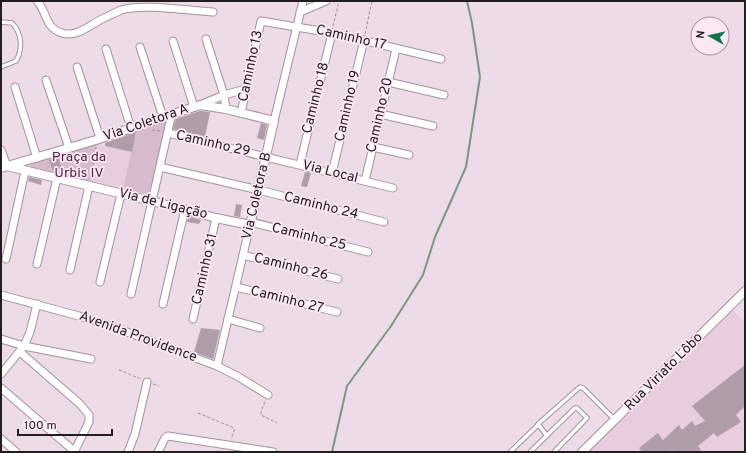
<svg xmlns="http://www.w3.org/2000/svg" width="746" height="453" viewBox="0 0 746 453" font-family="Overpass,sans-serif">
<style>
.built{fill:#e7cdde}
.green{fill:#d8bacd}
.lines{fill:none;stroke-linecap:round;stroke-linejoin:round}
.stream{stroke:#799987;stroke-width:2}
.building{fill:#af9da9}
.service-casing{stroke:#a4929e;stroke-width:5.5}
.minor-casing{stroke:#a4929e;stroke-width:9}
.tertiary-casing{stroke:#a4929e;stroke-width:10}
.path{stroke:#9c8e98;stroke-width:1;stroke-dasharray:3 2;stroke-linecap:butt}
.service{stroke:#fff;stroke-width:3.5}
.minor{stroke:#fff;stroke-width:7}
.tertiary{stroke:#fff;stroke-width:8}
.labels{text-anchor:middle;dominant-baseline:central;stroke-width:3.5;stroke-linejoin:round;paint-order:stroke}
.street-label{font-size:14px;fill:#231c21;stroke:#fce8f5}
.park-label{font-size:14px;fill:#4e2543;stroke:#fce8f5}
</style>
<rect width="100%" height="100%" fill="#eedbe8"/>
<g class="built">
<path d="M96 144 132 152 123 189 90 183 94 164Z"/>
<path d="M731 308 745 322V452H587Z"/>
</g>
<g class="green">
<path d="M168 119 151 195 123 189 136 131Z"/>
<path d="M96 144 94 164 90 183 31 169 30 167 31 164Z"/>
</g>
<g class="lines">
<path class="stream" d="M332 452 347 386 391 326 423 275 435 237 466 167 480 77 472 23 467 1"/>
</g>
<g class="building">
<path d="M200 111 210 112 205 137 173 129 176 119Z"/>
<path d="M261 123 267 125 264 140 257 138Z"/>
<path d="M136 132 132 152 105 146V143Z"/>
<path d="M58 157 62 169 53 171 49 160Z"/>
<path d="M305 172 311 173 307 187 301 186Z"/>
<path d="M29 177 42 180 41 185 28 181Z"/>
<path d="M236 204 242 205 240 217 234 216Z"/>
<path d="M188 216 201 220 199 224 187 222Z"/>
<path d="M201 328 220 330 213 359 194 352Z"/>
<path d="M745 365V406L736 415 741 422 717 437 714 433 698 446 701 450 698 452H674L672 450 670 452H642L639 448 658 433 663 440 679 425 682 430 692 421 695 426 705 421 692 406Z"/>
</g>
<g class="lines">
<g class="service-casing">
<g id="service">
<path d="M1 22 12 23C22 33 23 49 16 61L1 67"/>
<path d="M547 436 538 424 580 387 583 388 614 419"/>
<path d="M510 452 538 425"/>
<path d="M530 452 575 408H577L587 418 554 452"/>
</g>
</g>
<g class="minor-casing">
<g id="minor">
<path d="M37 1C48 13 44 27 62 33 76 38 90 25 102 19 108 16 115 13 121 10 142 3 190 11 213 12"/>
<path d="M300 12 326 1"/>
<path d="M206 39 224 95 226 109"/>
<path d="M173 41 194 107"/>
<path d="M140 47 163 117"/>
<path d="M106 49 131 128"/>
<path d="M77 67 100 138"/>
<path d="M46 80 69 148"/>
<path d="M388 82 444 95"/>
<path d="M15 87 37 158"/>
<path d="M200 105 224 95 246 89"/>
<path d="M241 113 261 21 332 33 441 59"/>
<path d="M380 114 433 126"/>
<path d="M274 121 303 1"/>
<path d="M168 133 393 188"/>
<path d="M373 147 409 155"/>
<path d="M1 150 7 166"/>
<path d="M300 164 332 33"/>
<path d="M160 167 259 190 384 222"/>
<path d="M332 173 364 40"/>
<path d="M365 181 396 49"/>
<path d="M251 222 368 252"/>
<path d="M243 255 338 279"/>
<path d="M6 259 25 171"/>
<path d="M37 264 57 178"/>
<path d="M70 270 89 186"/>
<path d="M100 282 121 194"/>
<path d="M236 287 337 312"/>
<path d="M131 294 172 113"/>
<path d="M1 295 79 316 111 326 217 366 237 376 268 395"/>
<path d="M163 304 185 209"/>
<path d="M193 319 216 218"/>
<path d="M228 319 260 328"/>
<path d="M1 339 24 346 91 359"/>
<path d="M20 352 80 404 89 415V422L74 452"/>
<path d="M217 366 250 225"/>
<path d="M1 374 24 346 30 332 37 304"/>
<path d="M1 388 74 451"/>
<path d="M1 439 16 452"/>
<path d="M128 452 135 434 147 382"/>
<path d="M158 452 165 438 168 436 273 452"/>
</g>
</g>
<g class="tertiary-casing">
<g id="tertiary">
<path d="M1 168 96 140 200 105 226 109 274 121 250 225 216 218 152 201 7 166"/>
<path d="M582 452 745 291"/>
</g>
</g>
<g class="path">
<path d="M333 26 339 1"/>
<path d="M365 34 372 1"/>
<path d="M152 130 160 131"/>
<path d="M91 179 96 147"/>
<path d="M119 370 141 379"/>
<path d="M153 384 159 386"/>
<path d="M265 402 261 411V415L277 423"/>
<path d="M198 413 234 428V431L231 439"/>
</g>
<use href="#service" class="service"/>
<use href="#minor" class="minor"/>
<use href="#tertiary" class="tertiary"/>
</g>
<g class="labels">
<g class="street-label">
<text transform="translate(351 38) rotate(13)">Caminho 17</text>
<text transform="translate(251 66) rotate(-78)">Caminho 13</text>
<text transform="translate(316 98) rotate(-76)">Caminho 18</text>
<text transform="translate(348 106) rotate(-77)">Caminho 19</text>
<text transform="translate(380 115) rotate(-77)">Caminho 20</text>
<text transform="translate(146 123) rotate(-19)">Via Coletora A</text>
<text transform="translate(213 144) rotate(13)">Caminho 29</text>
<text transform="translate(330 172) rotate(14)">Via Local</text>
<text transform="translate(257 196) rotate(-77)">Via Coletora B</text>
<text transform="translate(163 204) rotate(14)">Via de Ligação</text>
<text transform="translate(321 206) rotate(14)">Caminho 24</text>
<text transform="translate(309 237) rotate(14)">Caminho 25</text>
<text transform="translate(291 267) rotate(14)">Caminho 26</text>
<text transform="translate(205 269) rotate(-77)">Caminho 31</text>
<text transform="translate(287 300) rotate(14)">Caminho 27</text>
<text transform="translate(138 337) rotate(20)">Avenida Providence</text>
<text transform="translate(664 372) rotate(-45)">Rua Viriato Lôbo</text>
</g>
<g class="park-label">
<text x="79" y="157">Praça da<tspan x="79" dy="16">Urbis IV</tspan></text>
</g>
</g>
<rect width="746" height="453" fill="none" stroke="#231c21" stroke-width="4"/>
<g transform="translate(710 36) rotate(278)"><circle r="19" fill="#fce8f5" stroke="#a596a0"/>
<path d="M0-3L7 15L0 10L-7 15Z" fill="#0e744c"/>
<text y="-6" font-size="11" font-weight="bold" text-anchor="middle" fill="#231c21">N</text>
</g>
<path d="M18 429v6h94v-6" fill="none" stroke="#231c21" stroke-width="2"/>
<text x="24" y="429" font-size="12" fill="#231c21" stroke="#fce8f5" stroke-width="3" paint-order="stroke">100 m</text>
</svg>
